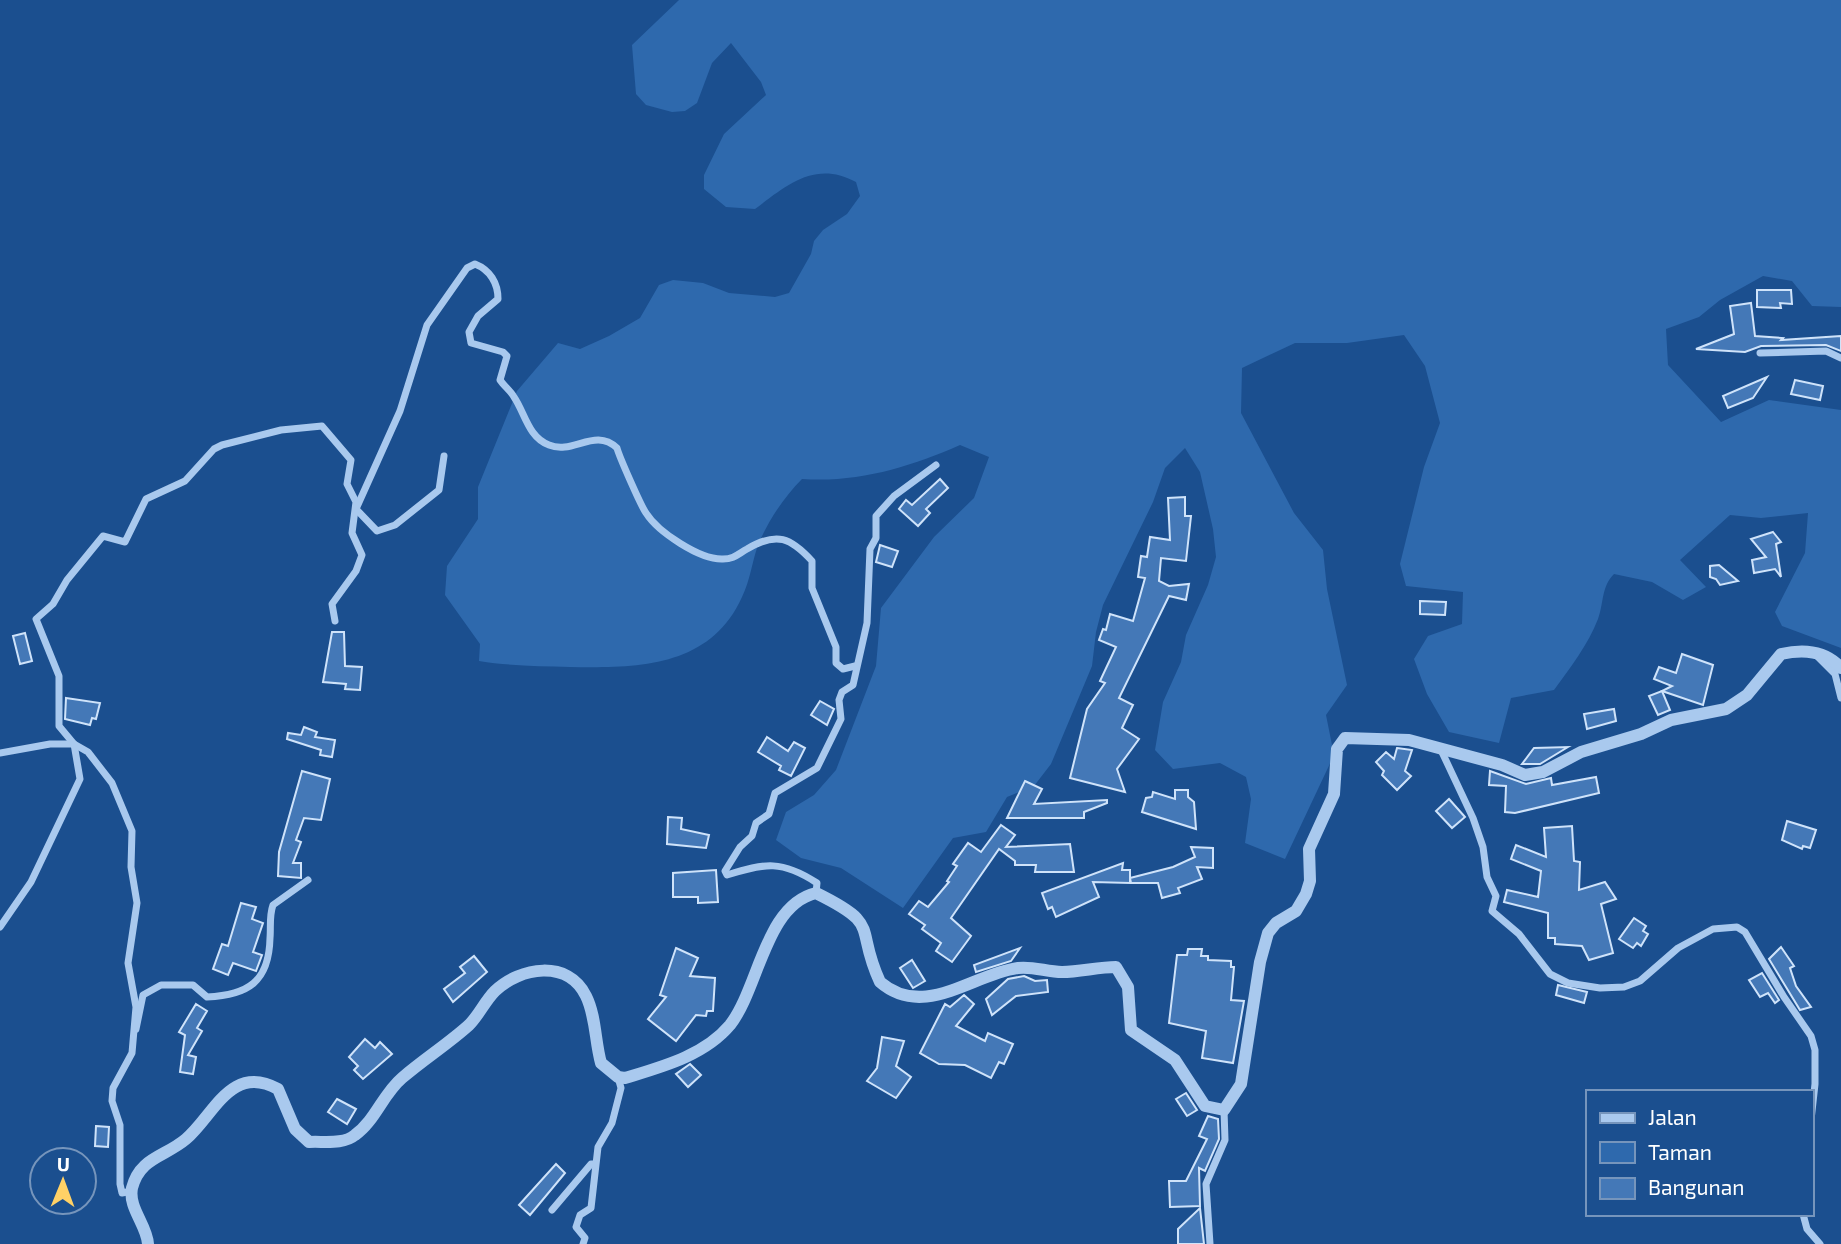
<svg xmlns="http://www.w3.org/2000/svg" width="1841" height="1244" viewBox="0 0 1841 1244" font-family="'Exo 2',sans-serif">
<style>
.green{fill:#2e69ad}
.building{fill:#4478b7;stroke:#cfe3fa;stroke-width:2}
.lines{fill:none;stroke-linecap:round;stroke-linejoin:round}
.minor{stroke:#a9c9ee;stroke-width:7}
.tertiary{stroke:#a9c9ee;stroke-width:12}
</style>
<rect width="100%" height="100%" fill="#1b4f8f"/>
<path class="green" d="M679 0H1841V307L1812 306 1792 281 1763 276 1720 300 1699 317 1666 329 1668 365 1721 422 1769 400 1841 410V648L1782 626 1775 612 1805 553 1808 513 1761 518 1730 515 1680 560 1706 587 1683 600 1652 582 1614 574C1601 587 1604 603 1598 619 1588 645 1570 668 1554 690L1511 698 1499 743 1449 732 1427 694 1414 659 1428 636 1462 624 1463 592 1406 586 1400 564 1424 467 1440 423 1425 366 1404 335 1347 343H1295L1242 368 1241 413 1294 513 1323 550 1327 589 1347 685 1326 715 1334 755 1285 859 1245 843 1251 799 1246 777 1220 763 1173 769 1155 750 1163 702 1181 662 1186 635 1208 585 1216 557 1213 529 1200 472 1185 448 1165 468 1153 502 1103 605 1096 632 1092 666 1051 764 1034 786 1007 797 986 832 953 838 903 908 841 868 801 858 776 840 786 812 814 795 836 770 876 666 881 608 934 537 974 498 989 457 960 445C910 467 858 483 802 479 784 497 768 521 758 545 752 562 750 581 742 597 710 668 637 668 570 667 540 666 510 666 479 661L480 644 445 595 447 566 478 519V487L517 391 558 343 580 349 609 336 640 318 659 285 673 280 703 283 729 293 775 297 789 293 811 254 814 241 823 230 847 214 860 196 856 182C815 160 787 185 755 209L726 207 704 189V175L724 134 766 95 761 82 731 43 712 63 697 103 685 111 672 112 646 105 636 94 632 45Z"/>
<g class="building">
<path d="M1757 290H1791L1792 304 1780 303 1781 308 1757 307Z"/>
<path d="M1751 303 1755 336 1783 338 1781 340 1841 336V351L1826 345 1761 346 1745 352 1696 349 1734 334 1730 306Z"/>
<path d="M1767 377 1753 398 1728 408 1723 396Z"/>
<path d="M1795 380 1823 386 1820 400 1791 394Z"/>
<path d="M940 479 948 488 926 509 930 513 918 526 899 509 906 500 912 505Z"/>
<path d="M1185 497V516H1191L1186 561 1161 558 1159 581 1169 586 1189 584 1186 600 1169 596 1119 698 1133 705 1122 728 1139 739 1117 769 1125 792 1070 778 1087 709 1105 683 1100 681 1116 647 1099 640 1103 629 1106 630 1110 614 1133 621 1145 578 1138 577 1141 556 1147 557 1150 537 1170 540 1168 498Z"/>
<path d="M1773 532 1781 542 1776 544 1781 577 1775 569 1754 573 1752 560 1766 557 1751 539Z"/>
<path d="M880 545 898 551 892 567 876 562Z"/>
<path d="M1719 565 1738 581 1720 585 1716 579 1710 577V566Z"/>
<path d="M1420 601 1446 602 1445 615 1420 614Z"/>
<path d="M332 632H344L345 666 362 667 360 690 345 689 346 684 323 682Z"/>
<path d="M25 633 32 661 20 664 13 636Z"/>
<path d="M1682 654 1713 665 1703 705 1662 691 1672 686 1654 679 1659 667 1676 673Z"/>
<path d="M1662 691 1670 710 1658 715 1649 696Z"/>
<path d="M66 698 100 703 96 719 92 718 90 725 65 719Z"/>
<path d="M820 701 834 709 827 725 811 715Z"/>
<path d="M1614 709 1616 721 1587 729 1584 714Z"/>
<path d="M304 727 317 732 315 737 335 740 332 757 320 755 321 750 287 739 288 733 301 735Z"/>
<path d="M767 737 788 751 794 742 805 748 791 776 779 770 781 766 758 752Z"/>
<path d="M1568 747 1540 764H1522L1534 748Z"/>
<path d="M1397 748 1412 750 1405 771 1411 776 1397 790 1382 775 1384 771 1376 762 1386 752 1394 759Z"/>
<path d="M302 771 330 779 321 820 304 818 296 840 301 842 293 863H301V878L278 876 279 852Z"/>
<path d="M1490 771 1526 784 1551 778 1552 785 1596 777 1599 793 1515 813 1505 812 1506 786 1489 785Z"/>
<path d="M1025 781 1042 789 1034 804 1107 800V803L1084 812V818H1007Z"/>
<path d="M1175 790H1188V797L1194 802 1196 829 1142 812 1146 798 1152 797 1153 792 1175 799Z"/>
<path d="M1449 799 1465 817 1452 828 1436 811Z"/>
<path d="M668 817 682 818 681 829 709 835 706 848 667 844Z"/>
<path d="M1787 821 1816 830 1810 848 1803 846 1802 849 1782 840Z"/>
<path d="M1001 825 1015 835 1006 847 1070 844 1074 872H1035L1036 865H1015V861L999 849 951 918 971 936 952 962 936 951 941 943 922 929 925 925 909 914 919 901 928 907 949 882 947 881 957 866 953 864 968 843 981 852Z"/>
<path d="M1572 826 1574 861 1580 862 1579 890 1605 882 1616 899 1601 904 1613 953 1589 960 1582 946 1555 944V938H1548V913L1504 902 1507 890 1538 897 1541 871 1511 859 1516 845 1546 857 1544 828Z"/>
<path d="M1191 847 1213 848V868L1197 867 1202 879 1178 888 1180 893 1162 898 1158 883H1131L1130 878 1173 867 1195 857Z"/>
<path d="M1123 863 1122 870H1130V883L1093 882 1099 897 1056 917 1052 907 1048 909 1042 893Z"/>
<path d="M716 870 718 902 698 903V897H673V873Z"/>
<path d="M241 903 256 907 252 919 263 923 253 952 262 955 256 971 233 963 228 975 213 969 222 944 228 946Z"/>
<path d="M1634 918 1646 926 1643 931 1648 934 1641 946 1637 943 1633 948 1619 939Z"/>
<path d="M1781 947 1794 966 1790 968 1796 986 1811 1007 1800 1010 1769 959Z"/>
<path d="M676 948 698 958 690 976 715 978 713 1011H707L706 1016 696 1015 676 1041 648 1019 666 997 660 995Z"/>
<path d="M1020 948 1011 961 976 972 974 965Z"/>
<path d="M1188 949H1202L1201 956H1208V960L1231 961V967H1234L1231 1000 1244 1001 1233 1063 1202 1058 1206 1031 1169 1023 1177 955H1187Z"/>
<path d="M474 956 487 972 453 1002 444 989 465 973 460 967Z"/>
<path d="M912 960 925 981 913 988 900 968Z"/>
<path d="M1762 973 1779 1000 1775 1003 1768 993 1760 997 1749 980Z"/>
<path d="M1024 976 1035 981 1047 980 1048 992 1016 996 992 1015 986 999 1008 979Z"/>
<path d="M1558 985 1587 992 1584 1003 1556 995Z"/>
<path d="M964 995 974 1004 956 1026 985 1041 988 1033 1013 1044 1004 1064 999 1062 991 1078 965 1065 939 1064 920 1053 945 1004 950 1007Z"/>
<path d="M196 1004 207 1011 197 1028 202 1031 188 1055 196 1057 193 1074 180 1072 185 1035 179 1032Z"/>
<path d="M882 1037 904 1041 896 1066 911 1077 896 1098 867 1081 877 1068Z"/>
<path d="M365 1039 375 1048 380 1042 392 1054 363 1079 354 1070 358 1066 349 1057Z"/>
<path d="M690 1064 701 1075 688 1087 676 1074Z"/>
<path d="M1186 1093 1197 1110 1187 1116 1176 1099Z"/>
<path d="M337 1099 356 1109 347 1124 328 1112Z"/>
<path d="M1208 1116 1218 1119 1219 1139 1205 1171 1199 1168 1200 1206 1170 1207 1169 1181H1186L1207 1139 1199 1136Z"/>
<path d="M96 1126 109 1127 108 1147 95 1146Z"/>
<path d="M556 1164 565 1173 530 1215 519 1205Z"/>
<path d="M1200 1208 1204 1244H1178V1229Z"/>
</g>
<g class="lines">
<g class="minor">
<path d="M1760 353 1826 351 1841 358"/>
<path d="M444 456 439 490 395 525 377 531 356 509 400 411 427 325 467 268 475 264C490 270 498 283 498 299L478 316 469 332 471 343 503 352 507 356 500 380C504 386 511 391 514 397 525 413 528 437 549 445 573 455 595 427 617 448 619 456 641 506 646 513 658 532 700 560 723 559 734 559 738 554 747 549 777 531 791 538 812 561V588L836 647V663L843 669 855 666"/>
<path d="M1817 656 1835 674 1841 698"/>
<path d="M1441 750 1473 818 1483 847 1487 877 1496 896 1492 911 1519 934 1550 974 1568 983 1600 988 1624 987 1640 981 1678 948 1713 929 1737 927 1745 932 1784 997 1811 1036 1815 1050V1084L1811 1120"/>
<path d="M0 753 50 744H74L88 752 112 783 132 831 131 867 137 903 128 963 136 1007 132 1053 113 1088 112 1101 120 1125V1184L122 1193 132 1191"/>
<path d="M816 893 817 883C782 860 765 863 727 875L725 871 740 847 752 836 756 823 769 814 775 793 817 768 841 719 839 700 842 692 853 685 867 623 870 549 876 538V516L894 496 936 465"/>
<path d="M0 927 31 882 80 779 74 744 59 726V676L36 619 53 604 67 580 103 536 125 542 146 499 185 481 214 449 222 445 281 430 322 426 351 460 347 484 356 502 352 533 362 555 356 571 332 604 335 621"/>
<path d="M136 1029 143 995 161 985H193L207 997C248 995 269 982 270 938 271 927 269 916 273 905L308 880"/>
<path d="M552 1210 591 1164H595"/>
<path d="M1803 1214 1807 1229 1820 1244"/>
<path d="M583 1244 585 1238 576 1227 580 1215 591 1208 598 1147 612 1123 621 1088 618 1077"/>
<path d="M1210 1244 1206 1184 1225 1140 1224 1110"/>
</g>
<path class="tertiary" d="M148 1244C147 1225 128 1208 132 1188 140 1157 165 1157 186 1139 214 1115 231 1063 278 1089L295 1129 309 1142C323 1141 343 1145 355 1135 375 1121 383 1094 402 1078 424 1059 448 1044 469 1025 479 1015 485 1001 495 991 520 967 568 959 586 996 596 1016 595 1042 601 1063L618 1077 625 1078C661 1067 704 1056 730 1025 759 988 765 905 816 893 883 926 854 926 880 982 924 1020 973 974 1018 968 1033 966 1047 972 1062 972 1080 972 1098 967 1116 967L1128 987 1131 1030 1175 1060 1205 1106 1224 1110 1241 1084 1260 962 1268 933 1276 923 1296 911 1306 894 1310 881 1309 849 1334 794 1337 749 1345 738 1409 740 1502 765 1525 775 1543 772 1581 752 1641 734 1671 720 1726 709 1747 695 1781 654C1803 649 1825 650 1841 668"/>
</g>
<rect x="1586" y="1090" width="228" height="126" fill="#1b4f8f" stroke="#7695bc" stroke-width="2"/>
<rect x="1600" y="1113" width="35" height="10" fill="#a9c9ee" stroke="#7695bc" stroke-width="2"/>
<text x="1648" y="1125" font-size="21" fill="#ffffff">Jalan</text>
<rect x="1600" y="1142" width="35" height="21" fill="#2e69ad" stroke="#7695bc" stroke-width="2"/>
<text x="1648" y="1160" font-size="21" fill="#ffffff">Taman</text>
<rect x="1600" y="1178" width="35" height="21" fill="#4478b7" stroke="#7695bc" stroke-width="2"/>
<text x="1648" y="1195" font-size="21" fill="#ffffff">Bangunan</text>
<g transform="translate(63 1181) rotate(1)"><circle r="33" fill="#1b4f8f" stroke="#7695bc" stroke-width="2"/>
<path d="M0-5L12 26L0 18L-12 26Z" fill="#ffd166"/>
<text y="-10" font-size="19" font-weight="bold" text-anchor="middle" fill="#ffffff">U</text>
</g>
</svg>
